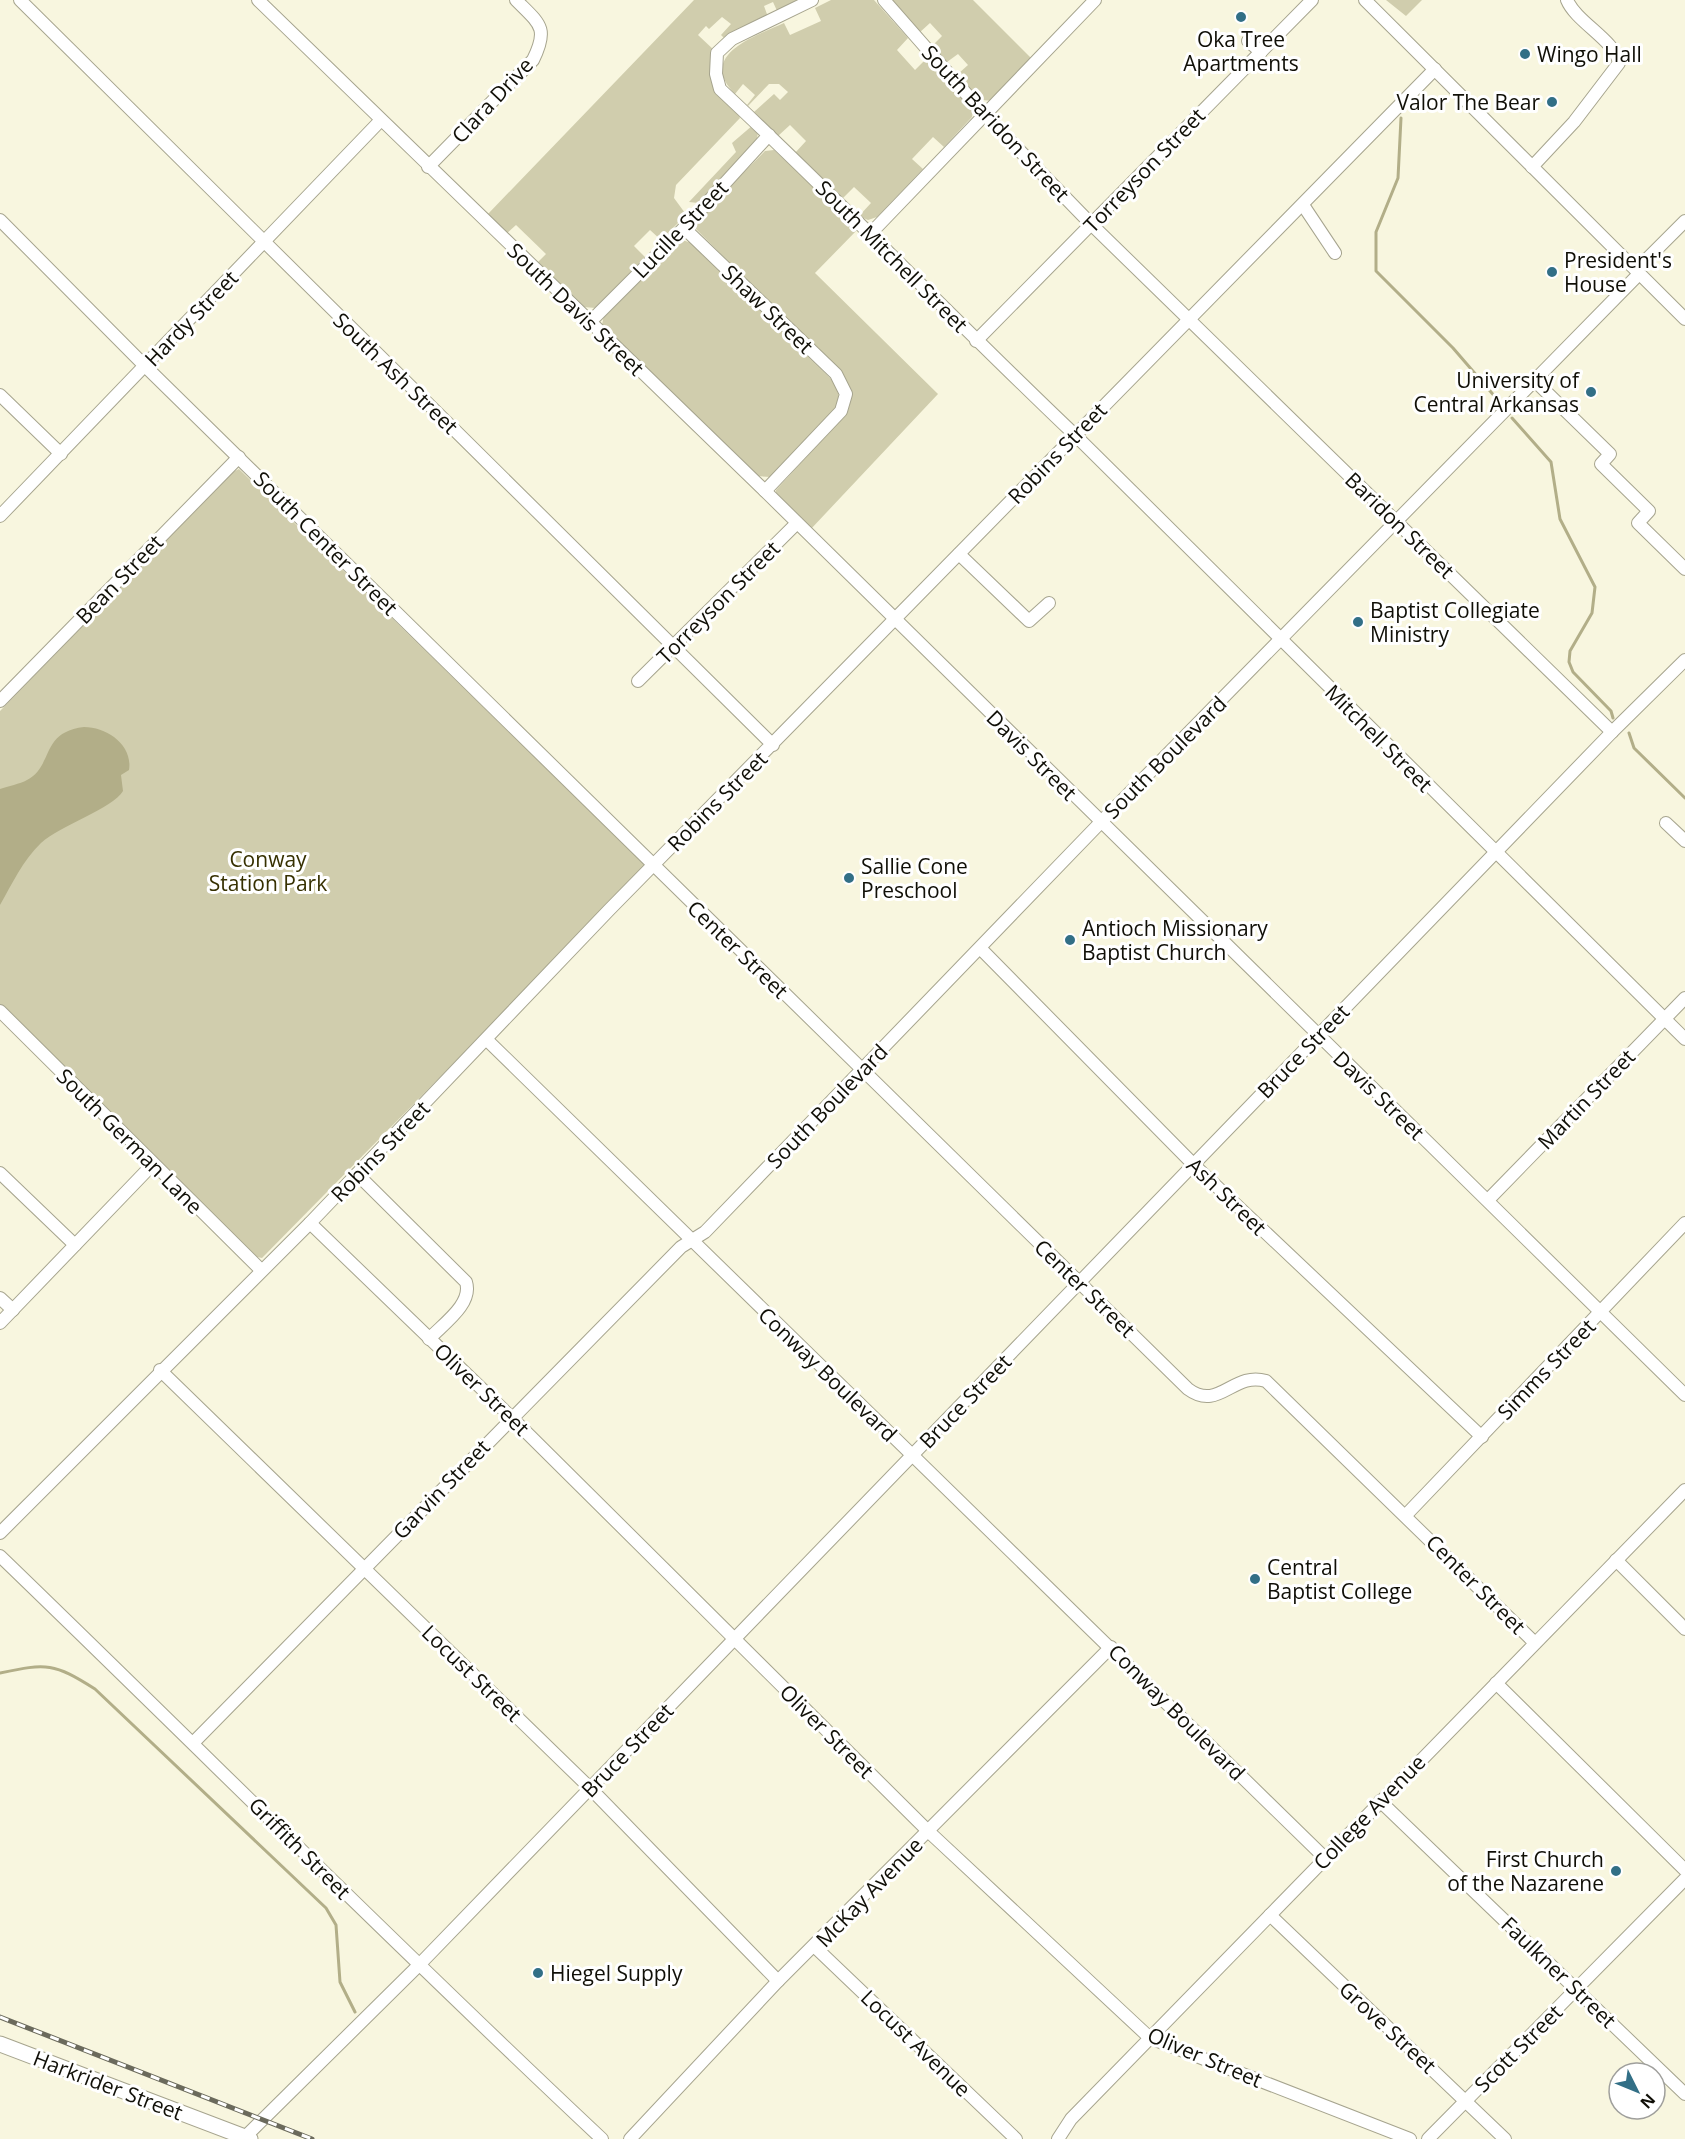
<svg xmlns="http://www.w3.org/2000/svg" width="1685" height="2139" viewBox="0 0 1685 2139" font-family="'Open Sans',sans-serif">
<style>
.green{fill:#d0cdad}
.water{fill:#b2ae88}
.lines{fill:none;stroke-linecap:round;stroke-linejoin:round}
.stream{stroke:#b2ae88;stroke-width:3}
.minor-casing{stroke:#a6a48e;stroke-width:14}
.major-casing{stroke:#a6a48e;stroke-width:17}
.minor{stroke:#fff;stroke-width:12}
.major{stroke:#fff;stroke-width:15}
.rail-casing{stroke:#6b6a5c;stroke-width:5}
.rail{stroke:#fff;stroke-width:3;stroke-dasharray:9;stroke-linecap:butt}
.poi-dot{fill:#326f86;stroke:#fff;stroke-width:2}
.labels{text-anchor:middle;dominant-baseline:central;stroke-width:6;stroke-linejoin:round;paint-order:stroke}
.poi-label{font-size:21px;fill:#100f07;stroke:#fff;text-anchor:start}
.street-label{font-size:21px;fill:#100f07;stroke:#fff}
.park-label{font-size:21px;fill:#363000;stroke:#fff}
</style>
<rect width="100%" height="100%" fill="#f8f6df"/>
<g class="green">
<path d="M694 0H803L778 13 773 2 764 6 768 17 725 39 721 35 731 24 722 17 709 29 706 26 698 35 715 51 711 65 740 118 676 185 674 198 685 213 683 218 661 240 650 230 634 246 645 257 596 308 583 307 537 263 546 254 516 225 506 234 487 215Z"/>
<path d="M831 0H874L908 38 897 50 915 70 927 58 973 109 972 117 944 147 933 137 912 159 923 169 877 217 868 220 859 216 871 203 854 187 842 199 795 153 806 141 790 125 778 136 754 112 774 94 780 100 788 92 779 84H769L748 106 747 105 755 95 743 84 735 94C696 55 756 36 784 23L790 35 821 21 815 8Z"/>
<path d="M889 0H973L1032 59 991 100C977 104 966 84 958 74L968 65 958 54 947 62 932 46 942 36 930 23 919 33Z"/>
<path d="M1386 0H1422L1406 16Z"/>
<path d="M753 125 758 130 757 141 698 203 689 202 736 152 732 143Z"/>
<path d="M774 150 858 229 815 273 938 394 810 530 776 494V490L847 413C852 401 851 390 845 379L694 227 695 222 765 151Z"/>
<path d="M680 239 691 243 835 383 839 397 835 410 771 477 755 476 602 325 604 315Z"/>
<path d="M239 469 644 864 641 873 262 1258 253 1256 0 1006V711L233 472Z"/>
</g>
<path class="water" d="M84 727C107 727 133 745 129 770L121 775 123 791C113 808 60 826 41 843 23 860 12 884 0 905V789C8 786 20 784 27 780 54 766 40 732 84 727Z"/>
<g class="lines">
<g class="stream">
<path d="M1401 118 1398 178 1376 232V271L1453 348 1503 406"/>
<path d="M1512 418 1551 462 1560 519 1595 587 1592 613 1570 651 1569 662 1573 672 1611 711 1613 718"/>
<path d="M1629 733 1634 748 1685 798"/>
<path d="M0 1673C47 1663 54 1663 95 1689L326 1908 336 1925 340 1982 355 2012"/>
</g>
<g class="minor-casing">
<g id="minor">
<path d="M20 0 773 745"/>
<path d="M258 0 765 491 1685 1395"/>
<path d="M812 0 732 39 717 53 716 74 720 89C841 202 955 321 1075 435L1685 1039"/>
<path d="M884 0 984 114 1091 224 1612 732"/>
<path d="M1365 0 1685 319"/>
<path d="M1248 41 1261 52"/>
<path d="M428 167 533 60C549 28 540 24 516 0"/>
<path d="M1532 167 1574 122 1619 63C1616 41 1576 22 1567 0"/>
<path d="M1303 205 1335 253"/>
<path d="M0 220 145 366 1188 1389C1219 1412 1233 1371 1266 1381L1535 1643"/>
<path d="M684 228 836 374 846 394 841 411 765 491"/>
<path d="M871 233 1095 0"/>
<path d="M1636 270 1685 221"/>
<path d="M590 322 684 228 769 135"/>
<path d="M976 341 1312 0"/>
<path d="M1535 381 1610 454 1601 464 1649 511 1638 523 1685 569"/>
<path d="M0 395 61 454"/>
<path d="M0 516 381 120"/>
<path d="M959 554 1029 621 1049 603"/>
<path d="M638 681 797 523"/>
<path d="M0 701 239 457"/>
<path d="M1666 823 1685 841"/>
<path d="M981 949 1193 1164 1482 1437"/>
<path d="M0 1011 261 1270"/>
<path d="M487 1040 1325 1858"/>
<path d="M0 1173 75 1245"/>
<path d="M357 1174 466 1282C473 1304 443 1324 429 1339"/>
<path d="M1488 1200 1685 998"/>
<path d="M310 1223 511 1417 928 1831 1150 2038 1410 2139"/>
<path d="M0 1298 13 1310"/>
<path d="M0 1323 153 1164"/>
<path d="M160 1370 590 1788 778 1981"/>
<path d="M1406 1515 1685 1223"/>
<path d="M0 1533 310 1223 609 910 1435 69"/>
<path d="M0 1556C201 1750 398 1948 602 2139"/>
<path d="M1616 1560 1685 1629"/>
<path d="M1496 1683 1685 1870"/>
<path d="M194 1742 681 1247 705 1232 1100 823 1639 274"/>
<path d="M1380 1801 1685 2094"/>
<path d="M1270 1915 1505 2139"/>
<path d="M815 1947 1016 2139"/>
<path d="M243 2139 418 1966 1612 732 1685 660"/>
<path d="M630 2139 778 1981 1111 1647"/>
<path d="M1058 2139 1071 2119 1685 1490"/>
<path d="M1428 2139 1685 1879"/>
</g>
</g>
<g class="major-casing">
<path id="major" d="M0 2044 250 2139"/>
</g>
<use href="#minor" class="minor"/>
<use href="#major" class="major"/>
<g class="rail-casing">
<path id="rail" d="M0 2017 312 2139"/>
</g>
<use href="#rail" class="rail"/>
</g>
<g class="poi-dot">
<circle cx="1241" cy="17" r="6"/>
<circle cx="1525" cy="54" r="6"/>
<circle cx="1552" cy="102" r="6"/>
<circle cx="1552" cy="272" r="6"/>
<circle cx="1591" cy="392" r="6"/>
<circle cx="1358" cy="622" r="6"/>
<circle cx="849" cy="878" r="6"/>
<circle cx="1070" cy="940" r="6"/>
<circle cx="1255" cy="1579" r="6"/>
<circle cx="1616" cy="1871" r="6"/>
<circle cx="538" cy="1973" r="6"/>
</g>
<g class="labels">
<g class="poi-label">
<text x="1241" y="39" text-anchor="middle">Oka Tree<tspan x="1241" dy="24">Apartments</tspan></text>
<text x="1537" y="54">Wingo Hall</text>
<text x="1540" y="102" text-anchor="end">Valor The Bear</text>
<text x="1564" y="260">President's<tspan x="1564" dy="24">House</tspan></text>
<text x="1579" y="380" text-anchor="end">University of<tspan x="1579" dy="24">Central Arkansas</tspan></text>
<text x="1370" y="610">Baptist Collegiate<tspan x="1370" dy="24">Ministry</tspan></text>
<text x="861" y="866">Sallie Cone<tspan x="861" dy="24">Preschool</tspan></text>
<text x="1082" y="928">Antioch Missionary<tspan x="1082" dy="24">Baptist Church</tspan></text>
<text x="1267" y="1567">Central<tspan x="1267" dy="24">Baptist College</tspan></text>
<text x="1604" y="1859" text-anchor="end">First Church<tspan x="1604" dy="24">of the Nazarene</tspan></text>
<text x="550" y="1973">Hiegel Supply</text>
</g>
<g class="street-label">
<text transform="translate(492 100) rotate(-47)">Clara Drive</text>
<text transform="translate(996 123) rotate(47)">South Baridon Street</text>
<text transform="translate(1144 170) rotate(-46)">Torreyson Street</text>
<text transform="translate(680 229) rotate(-46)">Lucille Street</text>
<text transform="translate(892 256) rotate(45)">South Mitchell Street</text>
<text transform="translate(576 309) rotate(44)">South Davis Street</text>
<text transform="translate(768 309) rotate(44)">Shaw Street</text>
<text transform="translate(191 318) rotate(-46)">Hardy Street</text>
<text transform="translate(396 373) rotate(44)">South Ash Street</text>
<text transform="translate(1057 453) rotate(-46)">Robins Street</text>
<text transform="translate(1400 525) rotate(44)">Baridon Street</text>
<text transform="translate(326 543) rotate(45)">South Center Street</text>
<text transform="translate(119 579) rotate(-46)">Bean Street</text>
<text transform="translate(718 602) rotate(-45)">Torreyson Street</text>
<text transform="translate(1379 738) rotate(45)">Mitchell Street</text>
<text transform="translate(1032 755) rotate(45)">Davis Street</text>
<text transform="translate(1165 757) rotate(-45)">South Boulevard</text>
<text transform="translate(717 801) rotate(-45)">Robins Street</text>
<text transform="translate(738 949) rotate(44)">Center Street</text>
<text transform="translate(1303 1051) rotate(-46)">Bruce Street</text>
<text transform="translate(1379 1095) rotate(44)">Davis Street</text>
<text transform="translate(1586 1099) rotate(-46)">Martin Street</text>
<text transform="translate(827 1106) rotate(-46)">South Boulevard</text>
<text transform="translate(130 1141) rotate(45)">South German Lane</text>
<text transform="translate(380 1151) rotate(-46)">Robins Street</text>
<text transform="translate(1227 1196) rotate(44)">Ash Street</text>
<text transform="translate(1085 1288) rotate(44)">Center Street</text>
<text transform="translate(1546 1369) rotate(-46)">Simms Street</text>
<text transform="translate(828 1374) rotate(44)">Conway Boulevard</text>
<text transform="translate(482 1389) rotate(44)">Oliver Street</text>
<text transform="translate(965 1401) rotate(-46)">Bruce Street</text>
<text transform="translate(441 1489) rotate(-46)">Garvin Street</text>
<text transform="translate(1476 1584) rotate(45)">Center Street</text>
<text transform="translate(472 1673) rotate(44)">Locust Street</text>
<text transform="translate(1177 1712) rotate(45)">Conway Boulevard</text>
<text transform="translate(827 1731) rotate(45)">Oliver Street</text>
<text transform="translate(627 1750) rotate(-46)">Bruce Street</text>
<text transform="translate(1369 1812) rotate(-46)">College Avenue</text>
<text transform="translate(300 1848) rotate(45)">Griffith Street</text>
<text transform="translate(869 1892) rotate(-46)">McKay Avenue</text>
<text transform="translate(1559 1972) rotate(44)">Faulkner Street</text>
<text transform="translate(1388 2027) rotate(43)">Grove Street</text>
<text transform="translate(916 2043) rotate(44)">Locust Avenue</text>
<text transform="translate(1518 2048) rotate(-45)">Scott Street</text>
<text transform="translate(1205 2057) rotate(23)">Oliver Street</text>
<text transform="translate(108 2085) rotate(21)">Harkrider Street</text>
</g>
<g class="park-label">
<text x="268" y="859">Conway<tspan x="268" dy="24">Station Park</tspan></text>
</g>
</g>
<g transform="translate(1637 2091) rotate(133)"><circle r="28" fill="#ffffff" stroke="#9f9f9c" stroke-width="1.5"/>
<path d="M0-4.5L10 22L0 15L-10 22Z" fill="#326f86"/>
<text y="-9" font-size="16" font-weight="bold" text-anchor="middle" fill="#100f07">N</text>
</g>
</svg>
